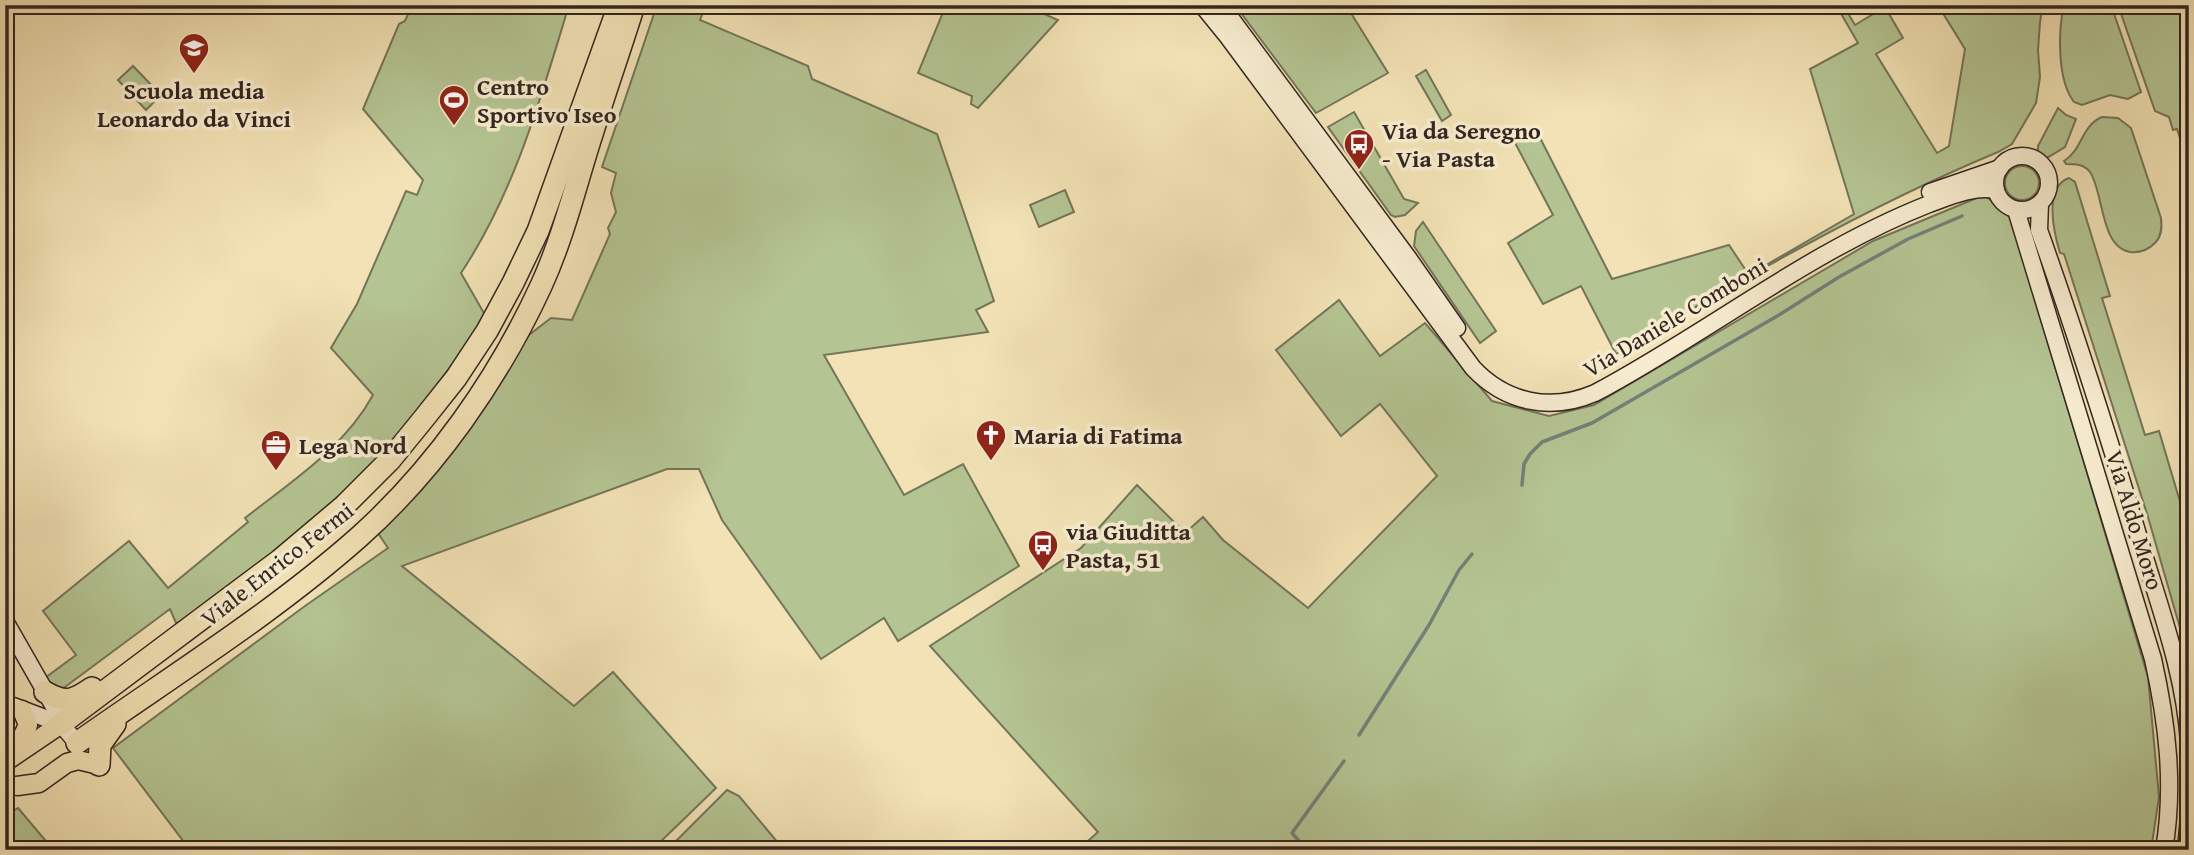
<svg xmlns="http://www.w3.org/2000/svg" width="2194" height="855" viewBox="0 0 2194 855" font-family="'Gentium Book Plus',serif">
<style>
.green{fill:#b4c492;stroke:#74755a;stroke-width:2}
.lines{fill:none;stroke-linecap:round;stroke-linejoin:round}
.stream{stroke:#728178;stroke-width:3.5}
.secondary-casing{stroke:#332621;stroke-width:19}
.primary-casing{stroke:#332621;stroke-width:21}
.highway-casing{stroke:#332621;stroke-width:24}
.secondary{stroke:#f7eccf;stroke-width:16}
.primary{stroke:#f2e2b5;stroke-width:18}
.highway{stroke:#f2e2b5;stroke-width:21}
.labels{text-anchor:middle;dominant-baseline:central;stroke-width:7;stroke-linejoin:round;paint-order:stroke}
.poi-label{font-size:24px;font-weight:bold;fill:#332621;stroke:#f7eccf;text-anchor:start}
.street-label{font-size:24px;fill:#332621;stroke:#f7eccf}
</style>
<rect width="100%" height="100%" fill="#f2e2b5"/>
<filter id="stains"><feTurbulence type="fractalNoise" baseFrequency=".00286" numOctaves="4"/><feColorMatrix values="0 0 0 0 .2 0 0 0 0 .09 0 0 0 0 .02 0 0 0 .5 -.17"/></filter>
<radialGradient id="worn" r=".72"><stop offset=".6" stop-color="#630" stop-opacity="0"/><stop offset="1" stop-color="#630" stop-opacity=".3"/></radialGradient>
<g class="green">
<path d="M412 5H569C541 97 515 192 461 273L485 315C443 381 398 441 342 495 294 542 236 581 182 621L176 623 170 609 61 690 52 687 45 678 76 655 43 611 129 541 168 588 248 522 245 518C291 482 345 447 373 395L331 348 357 304 406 191 417 195 423 180 363 109 399 24 405 21Z"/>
<path d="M657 5H706L700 20 808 66 812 79 937 134 994 301 976 310 988 332 824 355 904 495 963 464 1019 566 898 641 884 618 821 659 722 520 699 469H667L402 566 574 706 613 672 716 788 652 850H401L397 845 390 850H190L113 748 305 606 388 548 378 533 453 446 529 335 551 318 572 320 610 234 608 228 616 212 611 193 616 173 602 167Z"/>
<path d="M946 5H1024L1058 20 978 108 971 104 972 96 918 73Z"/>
<path d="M1235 5H1346L1388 73 1316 113Z"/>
<path d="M1836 5H1843L1855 25 1885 7 1903 38 1876 54 1937 153 1949 146 1965 49 1944 15 1961 5H2043L2040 22 2038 50 2040 77 2036 103 2012 144 1998 152C1864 208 1740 280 1616 354L1581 286 1543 304 1508 243 1553 215 1513 139 1534 126 1612 279 1729 245 1749 275 1854 214 1810 69 1858 43Z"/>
<path d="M2064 5H2111L2141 92 2128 99 2110 95 2082 105 2074 102C2057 80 2058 31 2064 5Z"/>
<path d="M2118 5H2189V166L2177 129 2173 130 2169 117 2155 111Z"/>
<path d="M133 66 161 95 146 110 118 80Z"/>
<path d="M1426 70 1451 115 1442 121 1416 76Z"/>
<path d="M2058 108 2066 115 2076 119 2065 147 2045 159 2038 154V146Z"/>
<path d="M1354 112 1404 199 1418 203 1405 215 1395 217 1391 215 1328 127Z"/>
<path d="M2102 117 2118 118 2131 128 2161 218C2162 227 2162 236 2155 243 2148 250 2139 253 2130 252 2100 247 2104 193 2090 172 2084 164 2075 164 2066 164L2064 161C2083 149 2081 126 2102 117Z"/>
<circle cx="2022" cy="183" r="17"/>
<path d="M2069 178 2075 182 2110 296 2102 298 2145 435 2159 431 2189 532V659L2148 517 2064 254 2060 253C2054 233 2043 187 2069 178Z"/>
<path d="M1065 190 1074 212 1039 227 1030 205Z"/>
<path d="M1984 195 2010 215 2148 677 2159 797 2151 850H1078L1098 832 930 646 1081 548 1137 485 1185 533 1203 517 1223 540 1308 608 1437 476 1380 404 1341 436 1276 350 1339 300 1380 356 1425 323 1492 401 1549 416 1594 405 1873 241Z"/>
<path d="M1423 222 1496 331 1480 343 1414 246 1416 231Z"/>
<path d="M727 790 739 796 784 850H667Z"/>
<path d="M18 808 51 847 53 850H5V816Z"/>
</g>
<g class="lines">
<g class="stream">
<path d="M1522 485 1524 464 1530 454 1542 442 1592 423 1779 315 1839 277 1908 239 1962 216"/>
<path d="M1359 735 1429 625 1459 570 1472 554"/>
<path d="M1307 850 1292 833 1344 761"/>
</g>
<g class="secondary-casing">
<g id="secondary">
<path d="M1202 5 1228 37 1473 368C1506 403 1551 412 1595 393 1708 333 1809 251 1929 204 1951 196 1973 186 1996 190"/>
<path d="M1221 5 1409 259 1457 328"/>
<circle cx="2022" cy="183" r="27"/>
<path d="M1930 192 2000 168"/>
<path d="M2040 204 2039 230C2076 334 2110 441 2142 548 2161 611 2185 676 2189 743"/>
<path d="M2016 210 2153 659C2167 722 2175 785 2164 850"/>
<path d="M5 621 57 712 61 724 77 743"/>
<path d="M5 703 61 724"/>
<path d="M2186 850 2189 817"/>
</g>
</g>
<g class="primary-casing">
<g id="primary">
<path d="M14 754 28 725 22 710"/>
<path d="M5 762 61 724"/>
<path d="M17 786 39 783 67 763 78 760 99 765"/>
</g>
</g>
<g class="highway-casing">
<g id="highway">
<path d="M45 692C66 704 73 701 92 688"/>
<path d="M61 724 280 560 344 506 390 460 425 417 456 378 487 331 513 283 538 231 619 5"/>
<path d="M77 743C172 676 272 614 359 537 435 469 498 379 541 286 564 236 576 183 593 131 606 89 621 47 634 5"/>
<path d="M99 765 100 745 115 724"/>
</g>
</g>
<use href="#secondary" class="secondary"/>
<use href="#primary" class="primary"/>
<use href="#highway" class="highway"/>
</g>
<defs>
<g id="school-pin" transform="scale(1.575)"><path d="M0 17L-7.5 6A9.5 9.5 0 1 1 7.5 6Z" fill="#8f2418" stroke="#f7eccf"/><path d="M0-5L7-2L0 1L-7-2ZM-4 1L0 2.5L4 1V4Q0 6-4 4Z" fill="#fff"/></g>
<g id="stadium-pin" transform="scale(1.575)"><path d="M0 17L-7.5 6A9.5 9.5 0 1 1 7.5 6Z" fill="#8f2418" stroke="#f7eccf"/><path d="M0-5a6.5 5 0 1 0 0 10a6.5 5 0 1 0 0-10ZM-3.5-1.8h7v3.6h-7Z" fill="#fff"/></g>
<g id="bus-pin" transform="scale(1.575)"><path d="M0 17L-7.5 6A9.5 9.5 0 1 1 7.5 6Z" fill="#8f2418" stroke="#f7eccf"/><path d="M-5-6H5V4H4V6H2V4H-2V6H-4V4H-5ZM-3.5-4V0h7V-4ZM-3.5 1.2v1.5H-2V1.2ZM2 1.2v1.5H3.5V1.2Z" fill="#fff"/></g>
<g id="church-pin" transform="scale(1.575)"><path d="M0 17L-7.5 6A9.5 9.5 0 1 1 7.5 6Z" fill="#8f2418" stroke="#f7eccf"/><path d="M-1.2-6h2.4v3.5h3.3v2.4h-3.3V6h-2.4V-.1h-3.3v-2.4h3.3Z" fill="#fff"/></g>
<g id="office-pin" transform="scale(1.575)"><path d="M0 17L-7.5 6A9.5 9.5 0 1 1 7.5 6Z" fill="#8f2418" stroke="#f7eccf"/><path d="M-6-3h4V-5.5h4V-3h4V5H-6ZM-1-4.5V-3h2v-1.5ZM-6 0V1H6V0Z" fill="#fff"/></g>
</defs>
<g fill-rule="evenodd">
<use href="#school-pin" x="194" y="48"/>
<use href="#stadium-pin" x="454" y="100"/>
<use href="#bus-pin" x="1359" y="144"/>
<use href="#church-pin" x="991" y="435"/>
<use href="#office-pin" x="276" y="445"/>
<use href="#bus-pin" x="1043" y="545"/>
</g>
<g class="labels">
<g class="poi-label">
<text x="477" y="86">Centro<tspan x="477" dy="28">Sportivo Iseo</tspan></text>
<text x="194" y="90" text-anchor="middle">Scuola media<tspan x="194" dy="28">Leonardo da Vinci</tspan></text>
<text x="1382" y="130">Via da Seregno<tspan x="1382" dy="28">- Via Pasta</tspan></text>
<text x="1014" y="435">Maria di Fatima</text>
<text x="299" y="445">Lega Nord</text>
<text x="1066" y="531">via Giuditta<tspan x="1066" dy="28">Pasta, 51</tspan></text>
</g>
<g class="street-label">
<text transform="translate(1675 317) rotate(-31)">Via Daniele Comboni</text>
<text transform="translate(2135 520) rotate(73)">Via Aldo Moro</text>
<text transform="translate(277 564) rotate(-38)">Viale Enrico Fermi</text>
</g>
</g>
<rect width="2194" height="855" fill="none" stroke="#f2e2b5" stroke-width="28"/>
<rect x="7" y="7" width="2180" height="841" fill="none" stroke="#332621" stroke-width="3.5"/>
<rect x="14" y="14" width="2166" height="827" fill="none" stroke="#332621" stroke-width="2"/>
<rect width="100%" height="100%" filter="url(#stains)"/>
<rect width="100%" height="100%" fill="url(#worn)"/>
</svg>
